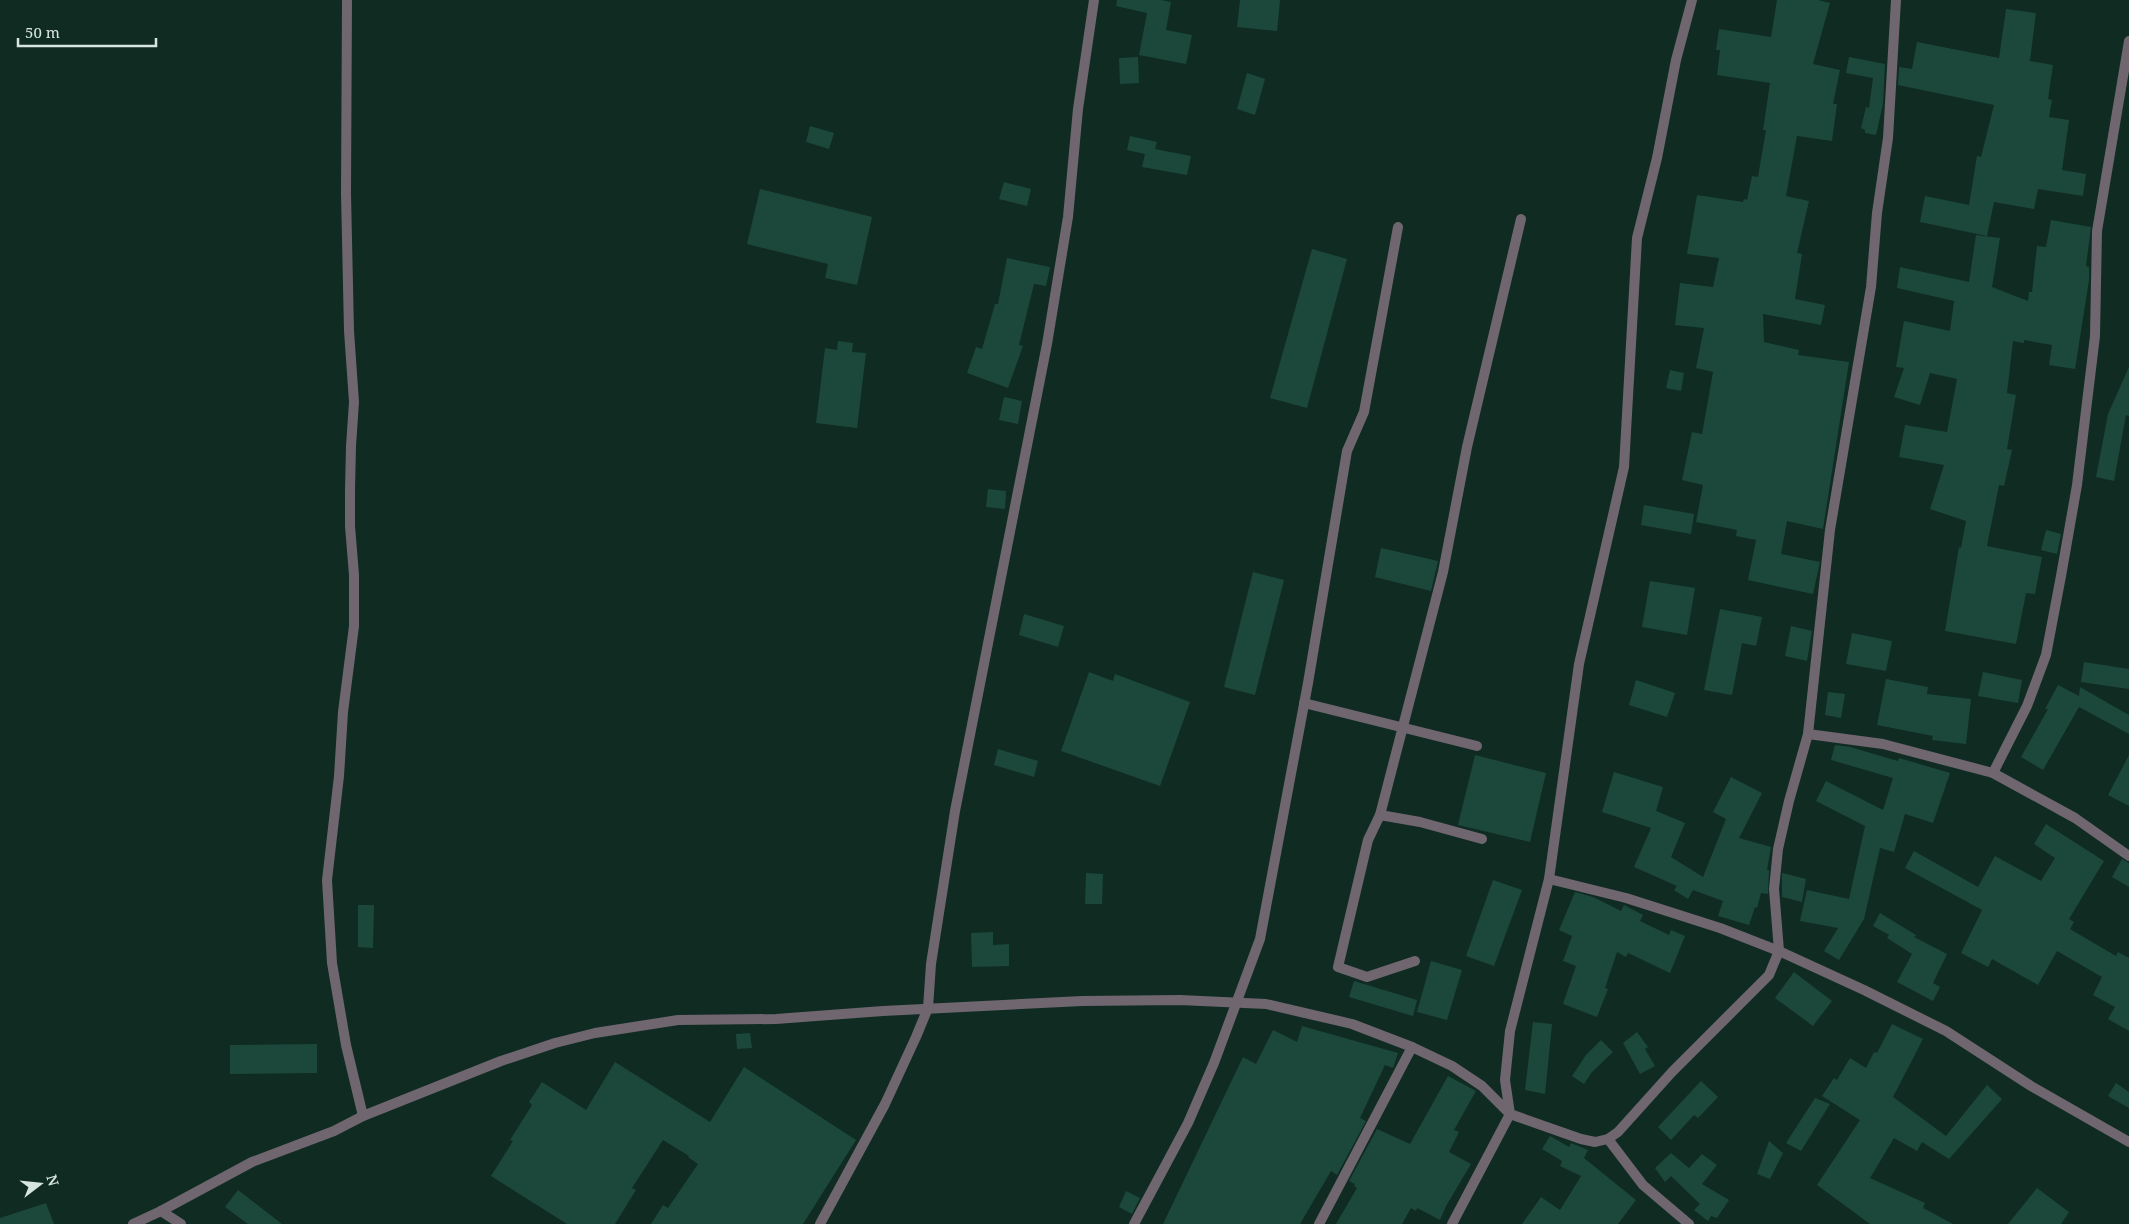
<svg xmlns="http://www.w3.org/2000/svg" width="2129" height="1224" viewBox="0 0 2129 1224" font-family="'Noto Serif',serif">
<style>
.building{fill:#1b483a}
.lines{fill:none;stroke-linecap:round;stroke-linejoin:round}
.minor{stroke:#6f666f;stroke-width:10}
</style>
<rect width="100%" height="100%" fill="#102b22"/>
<g class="building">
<path d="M1117 0H1161L1171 2 1166 30 1192 35 1186 64 1139 55 1147 13 1116 6Z"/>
<path d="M1240 0H1280L1277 31 1237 27Z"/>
<path d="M1777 0H1818L1830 3 1813 64 1840 70 1833 104H1837L1832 141 1797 136 1786 196 1809 201 1797 253 1802 254 1795 299 1825 305 1821 325 1763 314 1764 342 1799 350 1798 355 1849 362 1823 529 1787 521 1781 554 1820 562 1813 594 1748 580 1756 540 1736 536 1737 530 1696 522 1703 485 1682 480 1692 432 1702 434 1713 372 1696 368 1704 328 1675 325 1680 283 1713 287 1719 258 1687 254 1697 195 1743 202 1744 199 1747 200 1752 176 1758 177 1766 130H1763L1770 83 1717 75 1720 50H1716L1719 29 1771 37Z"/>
<path d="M2006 9 2036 13 2030 61 2053 65 2048 99 2052 100 2049 117 2069 120 2062 170 2086 174 2083 196 2038 189 2034 209 1994 202 1987 236 1920 222 1925 196 1969 205 1977 156 1981 157 1994 105 1898 85 1899 67 1912 69 1917 42 1999 58Z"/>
<path d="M1138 57 1139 83 1120 84 1119 58Z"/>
<path d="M1849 57 1885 64 1883 104 1876 135 1865 133V130L1861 128 1866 107 1869 108 1873 78 1846 73Z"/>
<path d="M1247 73 1265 79 1255 115 1237 109Z"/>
<path d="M810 126 834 133 829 149 806 142Z"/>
<path d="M1130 136 1157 142 1155 149 1191 156 1187 175 1142 167 1145 154 1127 150Z"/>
<path d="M1004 182 1031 189 1027 206 999 199Z"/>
<path d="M760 189 872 217 857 285 825 278 828 264 747 244Z"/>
<path d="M2051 220 2091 227 2086 266 2089 267V280L2075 369 2049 365 2052 345 2024 340V343L2013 341 2007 393 2016 395 2007 449 2012 450 2004 486 1999 485 1987 546 2042 557 2035 594 2026 593 2016 644 1945 631 1959 547 1961 548 1966 521 1930 509 1944 465 1899 457 1905 425 1947 432 1957 379 1930 373 1920 405 1894 397 1904 368 1896 367 1904 321 1950 331 1954 301 1897 288 1900 267 1969 282 1976 235 2000 238 1992 287 2028 301 2029 292H2032L2037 246 2046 247Z"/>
<path d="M1312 249 1347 259 1307 408 1270 398Z"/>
<path d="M1007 258 1050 267 1046 286 1034 284 1019 345 1023 346 1008 388 967 373 976 347 982 349 995 304H998Z"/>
<path d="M838 341 853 343 852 352 866 353 857 428 816 423 825 348 837 350Z"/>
<path d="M2129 367V416L2126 415 2114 481 2096 477 2108 414Z"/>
<path d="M1670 370 1684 373 1681 391 1666 388Z"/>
<path d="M1004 397 1022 401 1018 424 999 420Z"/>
<path d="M988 489 1006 491 1005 509 986 507Z"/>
<path d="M1644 505 1694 514 1691 534 1641 525Z"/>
<path d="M2046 530 2061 534 2057 554 2041 550Z"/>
<path d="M1381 548 1438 561 1431 591 1375 577Z"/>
<path d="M1253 572 1284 580 1255 695 1224 687Z"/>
<path d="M1650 581 1695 588 1687 635 1642 627Z"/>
<path d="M1720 609 1762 617 1756 646 1742 643 1732 695 1704 690Z"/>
<path d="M1024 614 1064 626 1058 647 1019 635Z"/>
<path d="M1791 626 1812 631 1807 661 1785 656Z"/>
<path d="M1852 633 1892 641 1886 671 1846 664Z"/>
<path d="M2084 662 2129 669V689L2081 682Z"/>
<path d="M1089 672 1113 681 1115 674 1190 702 1160 786 1061 751Z"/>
<path d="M1983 672 2022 680 2018 703 1978 696Z"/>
<path d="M1886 679 1928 687 1927 694 1971 699 1966 744 1932 740 1933 736 1877 725Z"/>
<path d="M1636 680 1675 693 1667 717 1629 705Z"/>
<path d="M2058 685 2079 696 2080 687 2129 715V734L2079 707 2043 770 2021 757 2048 709H2045Z"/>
<path d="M1828 692 1845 694 1841 718 1825 715Z"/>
<path d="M1835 745 1850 747 1898 761 1899 758 1950 773 1933 823 1905 814 1894 852 1880 848 1864 919 1839 960 1824 951 1838 928 1800 921 1807 890 1849 899 1865 826 1816 801 1826 781 1883 810 1893 778 1831 760Z"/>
<path d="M998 749 1038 761 1034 777 994 765Z"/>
<path d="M1475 755 1546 773 1530 842 1458 825Z"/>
<path d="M2129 755V806L2108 795Z"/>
<path d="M1614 772 1663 787 1656 811 1685 823 1671 857 1703 877 1726 819 1713 812 1731 777 1762 793 1739 838 1771 847 1767 870H1769L1768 894 1761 893 1757 908 1755 907 1749 925 1718 916 1723 901 1693 890 1688 899 1674 890 1677 886 1634 867 1651 828 1602 812Z"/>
<path d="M2046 824 2104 861 2069 919 2074 922 2070 929 2116 956 2118 952 2129 958V1031L2108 1019 2115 1007 2093 995 2102 977 2057 951 2038 985 1992 959 1988 967 1961 953 1982 910 1905 868 1914 851 1978 887 1995 856 2041 881 2055 858 2034 844Z"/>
<path d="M2122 859 2129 863V887L2112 877Z"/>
<path d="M1086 873 1103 874 1102 904H1085Z"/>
<path d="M1782 873 1806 879 1802 902 1782 897Z"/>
<path d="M1493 880 1522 890 1494 966 1466 956Z"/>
<path d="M1575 892 1593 897 1621 911 1624 905 1643 915 1640 921 1669 935 1671 930 1685 936 1670 973 1628 953 1626 957 1617 952 1605 988 1608 989 1597 1017 1563 1004 1576 966 1563 961 1572 936 1559 930Z"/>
<path d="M358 905H374L373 948 358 947Z"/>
<path d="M1880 913 1916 935 1914 937 1947 954 1933 983 1940 987 1933 1001 1897 982 1912 954 1887 938 1889 935 1873 926Z"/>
<path d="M993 932V945L1009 944V966L972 967 971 933Z"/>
<path d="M1431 961 1462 970 1447 1020 1417 1012Z"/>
<path d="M1794 972 1832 1001 1813 1026 1775 998Z"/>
<path d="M1354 981 1417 1000 1413 1016 1349 997Z"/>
<path d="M1533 1022 1552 1024 1545 1094 1525 1090Z"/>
<path d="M1892 1024 1923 1039 1893 1097 1946 1136 1987 1085 2002 1099 1949 1159 1922 1142 1917 1151 1894 1138 1870 1178 1925 1203 1923 1208 1953 1224H1870L1817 1185 1860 1120 1822 1096 1834 1078 1837 1080 1850 1058 1866 1068 1874 1052 1877 1053Z"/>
<path d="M1302 1026 1398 1053 1393 1068 1385 1065 1360 1118 1366 1121 1337 1175 1331 1171 1300 1224H1163L1243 1057 1256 1064 1273 1030 1297 1042Z"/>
<path d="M1637 1032 1648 1047 1645 1049 1655 1066 1640 1074 1623 1043Z"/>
<path d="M750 1033 752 1048 737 1049 736 1034Z"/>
<path d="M1601 1040 1613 1052 1592 1072 1584 1084 1572 1076 1586 1055Z"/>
<path d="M317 1044V1073L230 1074V1045Z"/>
<path d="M615 1062 710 1122 744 1067 856 1140 803 1224H651L663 1205 668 1208 698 1164 688 1157 689 1156 663 1140 632 1188 636 1190 615 1224H567L491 1176 513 1141 510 1140 532 1105 529 1102 542 1082 586 1110Z"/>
<path d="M1448 1076 1476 1091 1454 1130 1459 1132 1449 1152 1471 1164 1446 1206 1440 1220 1417 1208 1416 1211 1411 1208 1402 1224H1336L1357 1188 1354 1186 1355 1184 1349 1181 1377 1129 1410 1144Z"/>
<path d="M1701 1081 1718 1097 1698 1118 1694 1115 1671 1140 1658 1127Z"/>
<path d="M2116 1083 2129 1092V1108L2108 1096Z"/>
<path d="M1815 1098 1830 1104 1801 1151 1786 1143Z"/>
<path d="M1550 1136 1569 1147 1571 1143 1588 1150 1584 1158 1636 1200 1618 1224H1522L1541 1197 1560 1210 1581 1176 1560 1166 1562 1161 1542 1149Z"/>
<path d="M1769 1141 1783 1153 1770 1179 1757 1174Z"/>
<path d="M1671 1153 1689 1168 1702 1154 1717 1165 1702 1184 1729 1200 1717 1218 1711 1216 1708 1221 1694 1210 1700 1204 1671 1176 1665 1182 1655 1168Z"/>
<path d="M2037 1188 2069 1212 2061 1224H2008Z"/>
<path d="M238 1190 282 1224H248L225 1207Z"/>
<path d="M1126 1191 1140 1198 1132 1214 1119 1207Z"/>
<path d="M46 1203 54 1224H0V1218Z"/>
</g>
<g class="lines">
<g class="minor">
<path d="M347 0 346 193 349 331 354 402 351 446 350 490V526L354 575V626L343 712 339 776 327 880 332 963 346 1045 363 1116"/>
<path d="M1304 703 1477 746"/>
<path d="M1808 734 1883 744 1993 773 2075 818 2129 856"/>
<path d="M1993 773 2027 706 2046 655 2061 576 2077 485 2095 336 2097 231 2129 41"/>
<path d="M1380 815 1420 822 1482 839"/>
<path d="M1549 879 1626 898 1720 928 1779 951 1864 990 1946 1031 2031 1086 2129 1142"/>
<path d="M1415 961 1367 977 1338 967 1368 840 1380 815 1443 572 1467 447 1521 219"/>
<path d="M1608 1139 1643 1185 1689 1224"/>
<path d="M161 1211 181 1224"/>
<path d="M133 1224 161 1211 252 1162 334 1131 363 1116 501 1061 555 1043 595 1033 678 1020 776 1019 883 1011 1082 1001 1180 1000 1266 1004 1352 1024 1412 1047 1452 1066 1482 1086 1510 1114 1581 1139 1595 1142 1608 1139 1618 1132 1672 1072 1769 975 1779 951 1774 889 1778 849 1789 801 1808 734 1830 530 1871 287 1877 213 1888 138 1896 0"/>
<path d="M820 1224 885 1104 916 1037 928 1008 931 964 955 811 1047 344 1068 217 1078 109 1094 0"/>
<path d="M1134 1224 1188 1123 1214 1063 1260 939 1308 683 1347 451 1364 412 1398 227"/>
<path d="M1319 1224 1412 1047"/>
<path d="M1452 1224 1510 1114 1505 1080 1510 1031 1549 879 1579 664 1624 467 1637 238 1657 158 1676 60 1692 0"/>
</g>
</g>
<g transform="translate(40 1184) rotate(74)" stroke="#102b22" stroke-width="4" paint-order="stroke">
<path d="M0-4L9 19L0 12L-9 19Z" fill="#d6e6df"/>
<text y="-8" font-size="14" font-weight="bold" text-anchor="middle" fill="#d6e6df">N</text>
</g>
<path d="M18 38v8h138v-8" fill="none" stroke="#d6e6df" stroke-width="2.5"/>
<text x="25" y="38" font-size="15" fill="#d6e6df" stroke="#102b22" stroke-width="4" paint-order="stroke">50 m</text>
</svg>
